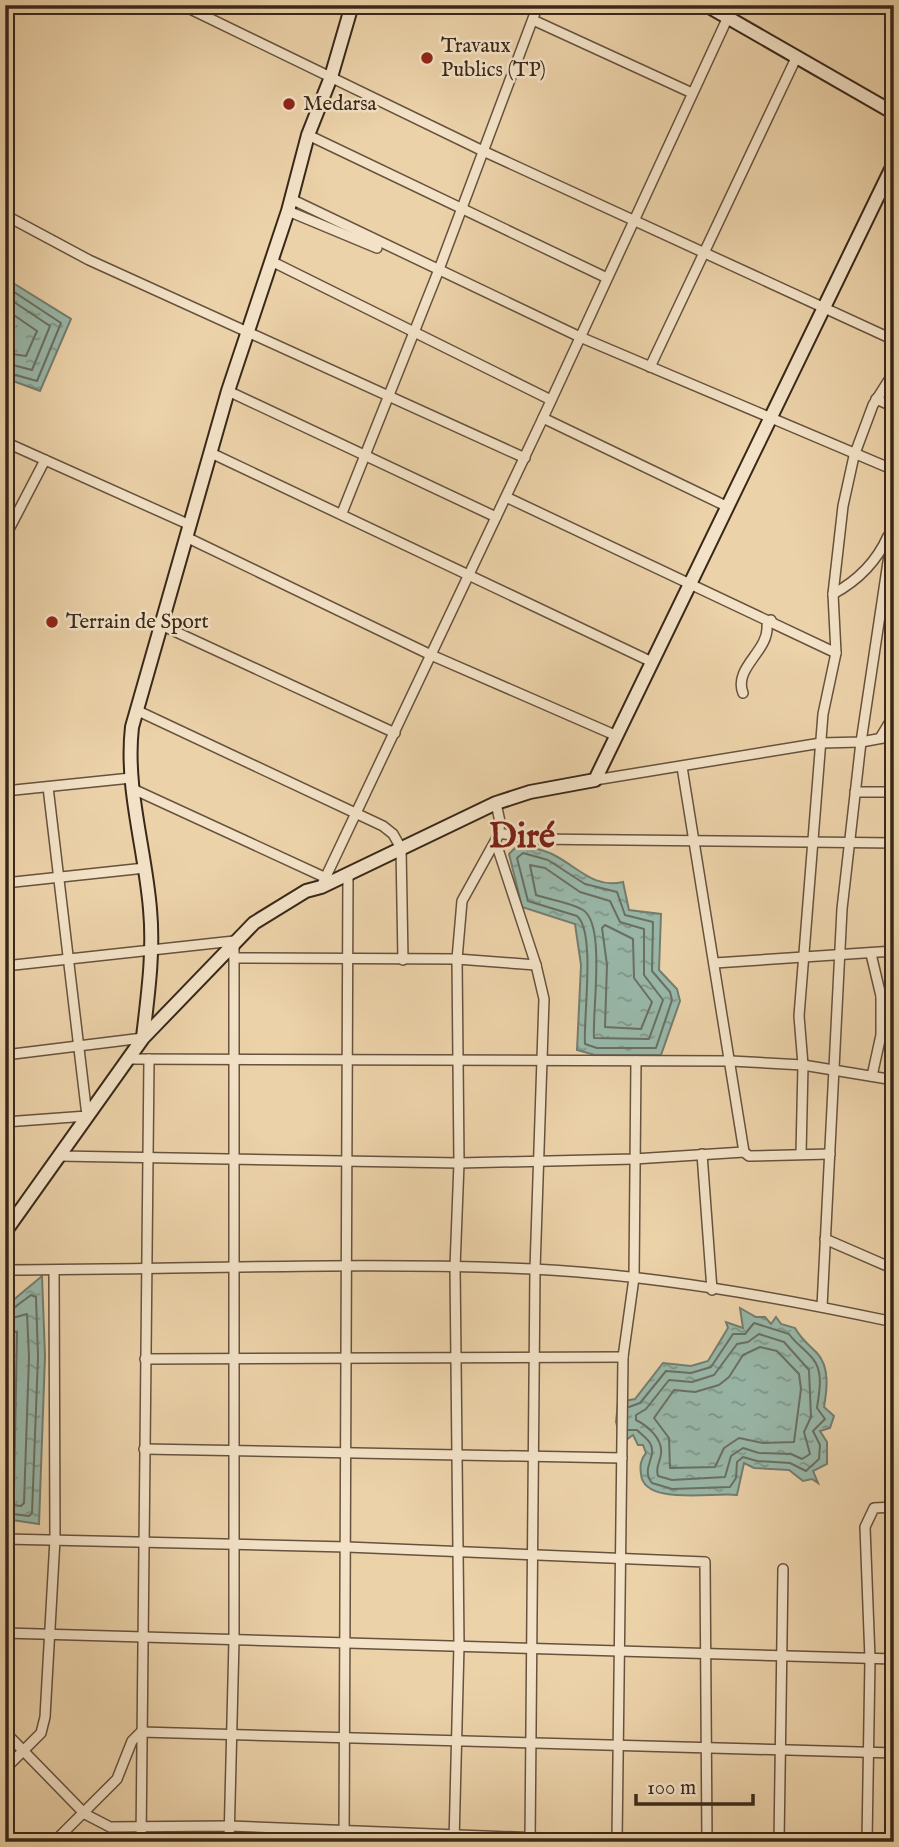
<svg xmlns="http://www.w3.org/2000/svg" width="899" height="1847" viewBox="0 0 899 1847" font-family="'IM FELL English',serif">
<style>
.water{fill:url(#water-ripples);stroke:#737e70;stroke-width:2}
.lines{fill:none;stroke-linecap:round;stroke-linejoin:round}
.shore{stroke:#697062;stroke-width:2}
.minor-casing{stroke:#66523d;stroke-width:12}
.secondary-casing{stroke:#392819;stroke-width:16}
.minor{stroke:#f3e2c7;stroke-width:9}
.secondary{stroke:#f3e2c7;stroke-width:12}
.poi-dot{fill:#8f2418;stroke:#f3e2c7;stroke-width:2.5}
.labels{text-anchor:middle;dominant-baseline:central;stroke-width:5;stroke-linejoin:round;paint-order:stroke}
.poi-label{font-size:21px;fill:#392819;stroke:#f3e2c7;text-anchor:start}
.town-label{font-size:35px;font-weight:bold;fill:#7a1f14;stroke:#f3e2c7}
</style>
<defs>
<pattern id="water-ripples" width="26" height="14" patternUnits="userSpaceOnUse" patternTransform="scale(1.75)"><rect width="26" height="14" fill="#99b8aa"/><path d="M2 4q2-2 4 0t4 0M15 11q2-2 4 0t4 0" fill="none" stroke="#7e968a"/></pattern>
</defs>
<rect width="100%" height="100%" fill="#ecd2a9"/>
<filter id="stains"><feTurbulence type="fractalNoise" baseFrequency=".00286" numOctaves="4"/><feColorMatrix values="0 0 0 0 .2 0 0 0 0 .09 0 0 0 0 .02 0 0 0 .5 -.17"/></filter>
<radialGradient id="worn" r=".72"><stop offset=".6" stop-color="#630" stop-opacity="0"/><stop offset="1" stop-color="#630" stop-opacity=".3"/></radialGradient>
<g class="water">
<path d="M5 278 71 319 40 391 5 378Z"/>
<path d="M519 844C529 847 542 849 552 854 577 866 593 889 623 882L629 910 661 914 659 970 677 989 680 1001 661 1055H595L577 1050 581 965 575 924 522 907 509 854Z"/>
<path d="M42 1276 45 1356 39 1524 5 1519V1307Z"/>
<path d="M740 1308 756 1317H765L771 1324 776 1317 781 1324 795 1328C801 1339 808 1344 817 1353 830 1367 827 1390 824 1407L834 1416 830 1428 820 1431 827 1442V1464L813 1471 818 1483 812 1479 803 1481 789 1470 754 1468 744 1463 737 1495C714 1492 643 1506 641 1474 640 1466 640 1460 646 1453L643 1445H638L633 1435 622 1443 616 1422 618 1402 635 1399 663 1363 691 1366 708 1361 728 1328 726 1322 743 1328Z"/>
</g>
<g class="lines">
<g class="shore">
<path d="M5 286 61 323 37 381 5 372"/>
<path d="M5 296 50 326 32 370 5 363"/>
<path d="M5 309 37 331 26 356 5 353"/>
<path d="M523 853 548 860 585 884 617 892 625 915 653 922 652 971 670 992 672 1000 656 1048H597L585 1044C583 1019 596 932 577 916L528 901 517 858Z"/>
<path d="M530 865 545 868 580 892 610 901 620 922 644 929V975L663 1000 649 1039 594 1038C592 1012 606 924 583 910 570 902 550 900 536 895Z"/>
<path d="M605 925 633 939 634 978 652 1002 641 1029 605 1027 607 965 602 928Z"/>
<path d="M5 1311 11 1310 31 1295 36 1297 38 1357 32 1513 29 1516 5 1513"/>
<path d="M5 1320 27 1314 29 1357 24 1503 21 1506 5 1504"/>
<path d="M5 1331 17 1332 14 1491 5 1493"/>
<path d="M759 1334 784 1342 809 1370 811 1417 804 1432 810 1454 802 1459 791 1454 759 1453 743 1448 731 1456 725 1477 672 1480 658 1476C655 1466 660 1464 661 1454 663 1439 648 1426 636 1420V1415L646 1409 669 1380 692 1382 714 1375 737 1344 748 1342Z"/>
<path d="M760 1347 777 1351 799 1374 801 1389 794 1442 763 1443 739 1438 724 1448 715 1467 670 1468 669 1438 654 1418 674 1390 695 1392 719 1385 729 1377 743 1355Z"/>
<path d="M628 1430H637C641 1434 647 1438 650 1443 658 1457 640 1468 652 1483L672 1489 730 1487 736 1478 737 1462 743 1457 757 1461 790 1463 806 1471 819 1459 820 1445 813 1431 825 1419 817 1408C819 1393 824 1372 813 1359 805 1349 796 1344 789 1334L754 1323 745 1334H733L711 1367 691 1373 666 1371 640 1403 629 1407"/>
</g>
<g class="minor-casing">
<g id="minor">
<path d="M182 5 483 151 894 340"/>
<path d="M533 20 692 93"/>
<path d="M308 135 607 278"/>
<path d="M291 199 580 337 894 470"/>
<path d="M288 211 377 248"/>
<path d="M5 215 89 260 525 458"/>
<path d="M271 261 551 400"/>
<path d="M650 367 797 56"/>
<path d="M228 391 496 517"/>
<path d="M876 399 894 407"/>
<path d="M543 418 728 507"/>
<path d="M5 442 190 525"/>
<path d="M211 453 652 662"/>
<path d="M506 497 836 653"/>
<path d="M342 513 438 272 538 5"/>
<path d="M5 537 45 460"/>
<path d="M186 537 431 655 617 736"/>
<path d="M833 594C857 581 877 561 888 536"/>
<path d="M161 625 395 733"/>
<path d="M743 693C733 668 769 651 767 626L771 620"/>
<path d="M136 710 383 826 393 834 401 848 403 960"/>
<path d="M880 738 894 715"/>
<path d="M894 765 889 793 894 816"/>
<path d="M682 767 744 1152 749 1156 830 1154"/>
<path d="M595 780 821 743 861 742 894 736"/>
<path d="M133 789 324 877"/>
<path d="M5 791 131 778"/>
<path d="M855 792H892"/>
<path d="M499 833 532 839 894 843"/>
<path d="M496 843 536 965 544 999 535 1269 530 1842"/>
<path d="M5 883 145 868"/>
<path d="M321 887 543 418 728 17"/>
<path d="M871 954 881 996 894 1004"/>
<path d="M234 958 457 959 536 965"/>
<path d="M715 963 894 951"/>
<path d="M5 966 234 941V1640L229 1842"/>
<path d="M5 1055 143 1038"/>
<path d="M127 1059 731 1061 803 1065 894 1080"/>
<path d="M872 1076 881 1035V996"/>
<path d="M5 1122 87 1116 48 787"/>
<path d="M702 1154 712 1290"/>
<path d="M801 1154 803 1065 799 1016 823 714 836 653 833 594 843 506 854 456 873 405 894 372"/>
<path d="M59 1156 459 1163 634 1159 744 1152"/>
<path d="M825 1239 894 1269"/>
<path d="M5 1270C181 1270 358 1261 533 1269 654 1275 776 1297 894 1322"/>
<path d="M822 1307 842 909 861 742 894 522"/>
<path d="M145 1359 623 1357"/>
<path d="M144 1449 622 1458"/>
<path d="M5 1539 347 1547 705 1562 707 1842"/>
<path d="M5 1633 894 1659"/>
<path d="M5 1732 85 1814 110 1827 229 1826 641 1842"/>
<path d="M5 1769 41 1733 45 1717 55 1539 54 1270"/>
<path d="M54 1842 117 1779 132 1741 141 1732 894 1753"/>
<path d="M141 1842 149 1059"/>
<path d="M344 1842 348 873"/>
<path d="M454 1842 459 1645 455 1267 459 1163 457 959 462 901 498 836 500 822 496 803"/>
<path d="M617 1842 623 1357 634 1278 636 1061"/>
<path d="M779 1842 783 1569"/>
<path d="M867 1842 870 1659 865 1527 874 1508 894 1507"/>
</g>
</g>
<g class="secondary-casing">
<g id="secondary">
<path d="M706 5 894 113"/>
<path d="M143 1037C148 994 154 952 150 909 145 848 125 788 132 727L228 391 288 211 308 135 331 77 352 5"/>
<path d="M5 1232 143 1038 254 923 306 891 321 887 496 803 530 792 595 780 894 163"/>
</g>
</g>
<use href="#minor" class="minor"/>
<use href="#secondary" class="secondary"/>
</g>
<g class="poi-dot">
<circle cx="427" cy="58" r="7"/>
<circle cx="289" cy="104" r="7"/>
<circle cx="52" cy="622" r="7"/>
</g>
<g class="labels">
<g class="poi-label">
<text x="441" y="46">Travaux<tspan x="441" dy="24">Publics (TP)</tspan></text>
<text x="303" y="104">Medarsa</text>
<text x="66" y="622">Terrain de Sport</text>
</g>
<g class="town-label">
<text x="522" y="837">Diré</text>
</g>
</g>
<rect width="899" height="1847" fill="none" stroke="#ecd2a9" stroke-width="28"/>
<rect x="7" y="7" width="885" height="1833" fill="none" stroke="#392819" stroke-width="3.5"/>
<rect x="14" y="14" width="871" height="1819" fill="none" stroke="#392819" stroke-width="2"/>
<path d="M636 1794v10h117v-10" fill="none" stroke="#392819" stroke-width="3.5"/>
<text x="647" y="1794" font-size="21" fill="#392819" stroke="#f3e2c7" stroke-width="5" paint-order="stroke">100 m</text>
<rect width="100%" height="100%" filter="url(#stains)"/>
<rect width="100%" height="100%" fill="url(#worn)"/>
</svg>
